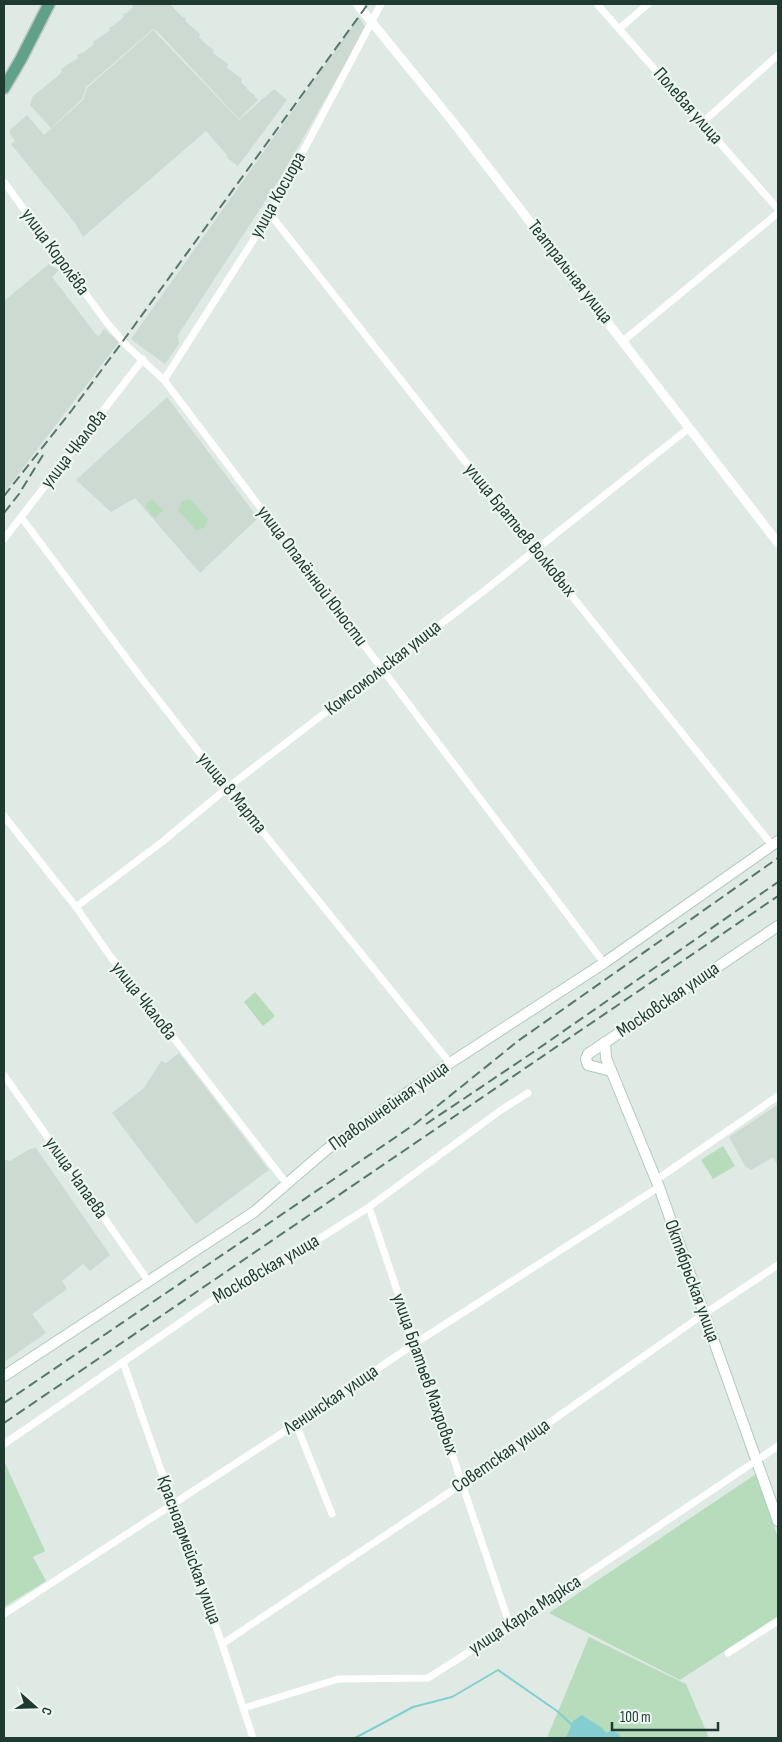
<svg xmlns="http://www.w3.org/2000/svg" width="782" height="1742" viewBox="0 0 782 1742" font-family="'Sofia Sans Condensed',sans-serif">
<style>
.built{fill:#ccdad2}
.green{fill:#b6dcbc}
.water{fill:#84ced1}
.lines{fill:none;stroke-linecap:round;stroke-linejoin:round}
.stream{stroke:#84ced1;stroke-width:2}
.secondary-casing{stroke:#b1cabe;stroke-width:12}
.primary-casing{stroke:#bcc4c1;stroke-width:14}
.minor{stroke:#fff;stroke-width:7}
.tertiary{stroke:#fff;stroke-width:9}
.secondary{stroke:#fff;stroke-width:10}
.primary{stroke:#62a189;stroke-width:11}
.rail{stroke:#59766b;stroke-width:2;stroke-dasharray:10 5;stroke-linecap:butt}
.labels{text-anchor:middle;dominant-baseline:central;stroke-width:4.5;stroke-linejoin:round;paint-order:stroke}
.street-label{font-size:19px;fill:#1f3a30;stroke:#eef7f2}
</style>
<rect width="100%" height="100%" fill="#deeae3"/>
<g class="built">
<path d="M131 4H170L181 16 186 18 185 21 200 34 199 37 208 46 214 50 213 53 228 64 227 68 242 79 241 82 250 92 255 95V97L258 100 239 119 159 33 153 29 86 87 82 99 51 128 30 105 33 96 58 76 62 71 61 69 78 58 77 55 84 52 94 44 93 42 110 30 109 28 114 25 124 17 123 14 127 13 133 7Z"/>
<path d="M359 17 366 28 279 180 178 335 179 344 165 364 131 339Z"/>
<path d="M153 30 239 120 274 89 287 100 238 166 226 157 227 155 206 131 83 237 75 223 11 144 15 141 10 134V130L27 115 44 135 83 100 87 88Z"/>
<path d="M49 264 59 270 52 277 98 337 104 329 119 342 4 493V462L5 459 4 457V301Z"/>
<path d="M167 397 258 518 200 573 135 498 111 512 76 480Z"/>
<path d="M179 1053 269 1170 196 1224 112 1113 144 1088 161 1061 166 1063Z"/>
<path d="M777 1105 778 1166 773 1157 751 1170 745 1166 729 1137Z"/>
<path d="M36 1148 110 1255 90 1271 83 1264 62 1281 67 1289 32 1314 46 1333 4 1362V1159L10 1161 30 1149Z"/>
</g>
<g class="green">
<path d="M152 499 163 511 155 518 145 506Z"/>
<path d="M190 499 208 519 204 528 196 530 178 510 182 501Z"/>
<path d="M255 992 275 1016 263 1026 244 1002Z"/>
<path d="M723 1146 735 1166 713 1179 701 1160Z"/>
<path d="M4 1461 45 1551 33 1557 46 1581 4 1607Z"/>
<path d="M756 1474 778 1538V1616L680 1680 549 1613Z"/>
<path d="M589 1637 686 1684 709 1738H547Z"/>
</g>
<path class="water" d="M582 1715 602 1728 606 1733 611 1731 619 1734 620 1738H566L573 1721Z"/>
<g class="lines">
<g class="stream">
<path d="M280 1738H281"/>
<path d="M355 1738 413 1707 452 1697 498 1670 557 1711 572 1725"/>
</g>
<g class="secondary-casing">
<g id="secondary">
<path d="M605 1042 606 1058 659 1187 778 1521"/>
<path d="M611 1071 588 1065 586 1059 588 1054 778 926"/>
<path d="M4 1376 254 1212 326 1150 450 1063 604 963 778 841"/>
</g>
</g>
<g class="primary-casing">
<path id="primary" d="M4 88 21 59 49 4"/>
</g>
<g class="minor">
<path d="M597 4 778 209"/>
<path d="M620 28 648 4"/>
<path d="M703 122 778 55"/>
<path d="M4 182 107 323 128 347 164 380 604 963"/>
<path d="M270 214 535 550 772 845"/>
<path d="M623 341 778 213"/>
<path d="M164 380 270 214 381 4"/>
<path d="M21 517 139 675 227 788 450 1063"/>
<path d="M4 539 143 359"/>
<path d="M4 816 76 907 110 956 287 1184"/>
<path d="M76 907 162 842 227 788 480 594 689 428"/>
<path d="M4 1075 149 1282"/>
<path d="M656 1180 778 1096"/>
<path d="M369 1207 510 1626"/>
<path d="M123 1362 222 1644 253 1738"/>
<path d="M296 1424 332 1514"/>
<path d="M4 1444 245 1278 281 1263 369 1207 501 1110 528 1093"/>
<path d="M4 1614 296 1424 414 1344 659 1187"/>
<path d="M222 1644 462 1484 698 1318 778 1265"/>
<path d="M728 1653 778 1621"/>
<path d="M244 1708 338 1679 428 1678 510 1626 778 1446"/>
</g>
<path class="tertiary" d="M357 4 453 122 778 543"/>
<use href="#secondary" class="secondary"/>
<use href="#primary" class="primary"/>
<g class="rail">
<path d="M4 496 72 410 134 326 368 4"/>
<path d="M4 513 19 494 43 455"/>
<path d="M426 1124 532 1053 778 882"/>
<path d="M4 1403 415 1124 518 1041 778 858"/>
<path d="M4 1423 778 896"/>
</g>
</g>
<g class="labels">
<g class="street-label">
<text transform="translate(688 106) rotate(49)">Полевая улица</text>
<text transform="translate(278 195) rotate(-61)">улица Косиора</text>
<text transform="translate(55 252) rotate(54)">улица Королёва</text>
<text transform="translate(570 272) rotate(52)">Театральная улица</text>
<text transform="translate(74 449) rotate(-52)">улица Чкалова</text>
<text transform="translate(520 530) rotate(51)">улица Братьев Волковых</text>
<text transform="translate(312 576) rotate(53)">улица Опалённой Юности</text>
<text transform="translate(383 668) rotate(-38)">Комсомольская улица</text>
<text transform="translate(232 793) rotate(51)">улица 8 Марта</text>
<text transform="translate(668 1000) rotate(-34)">Московская улица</text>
<text transform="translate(144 1001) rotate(52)">улица Чкалова</text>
<text transform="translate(389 1106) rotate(-35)">Праволинейная улица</text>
<text transform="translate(76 1178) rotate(55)">улица Чапаева</text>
<text transform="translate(266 1269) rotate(-30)">Московская улица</text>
<text transform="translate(692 1281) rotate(70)">Октябрьская улица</text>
<text transform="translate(425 1374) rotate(71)">улица Братьев Махровых</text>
<text transform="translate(331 1400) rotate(-34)">Ленинская улица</text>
<text transform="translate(501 1456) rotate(-35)">Советская улица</text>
<text transform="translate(189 1550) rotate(70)">Красноармейская улица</text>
<text transform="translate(525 1615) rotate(-33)">улица Карла Маркса</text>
</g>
</g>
<rect width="782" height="1742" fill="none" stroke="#1f3a30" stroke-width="10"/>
<g transform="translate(35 1707) rotate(110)" stroke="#eef7f2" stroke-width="4" paint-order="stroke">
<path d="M0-4L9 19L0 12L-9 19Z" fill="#1f3a30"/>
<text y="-8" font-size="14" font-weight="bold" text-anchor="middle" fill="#1f3a30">С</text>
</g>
<path d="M612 1722v8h106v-8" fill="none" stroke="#1f3a30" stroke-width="2.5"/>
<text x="620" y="1722" font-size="15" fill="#1f3a30" stroke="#eef7f2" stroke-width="4" paint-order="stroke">100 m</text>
</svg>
